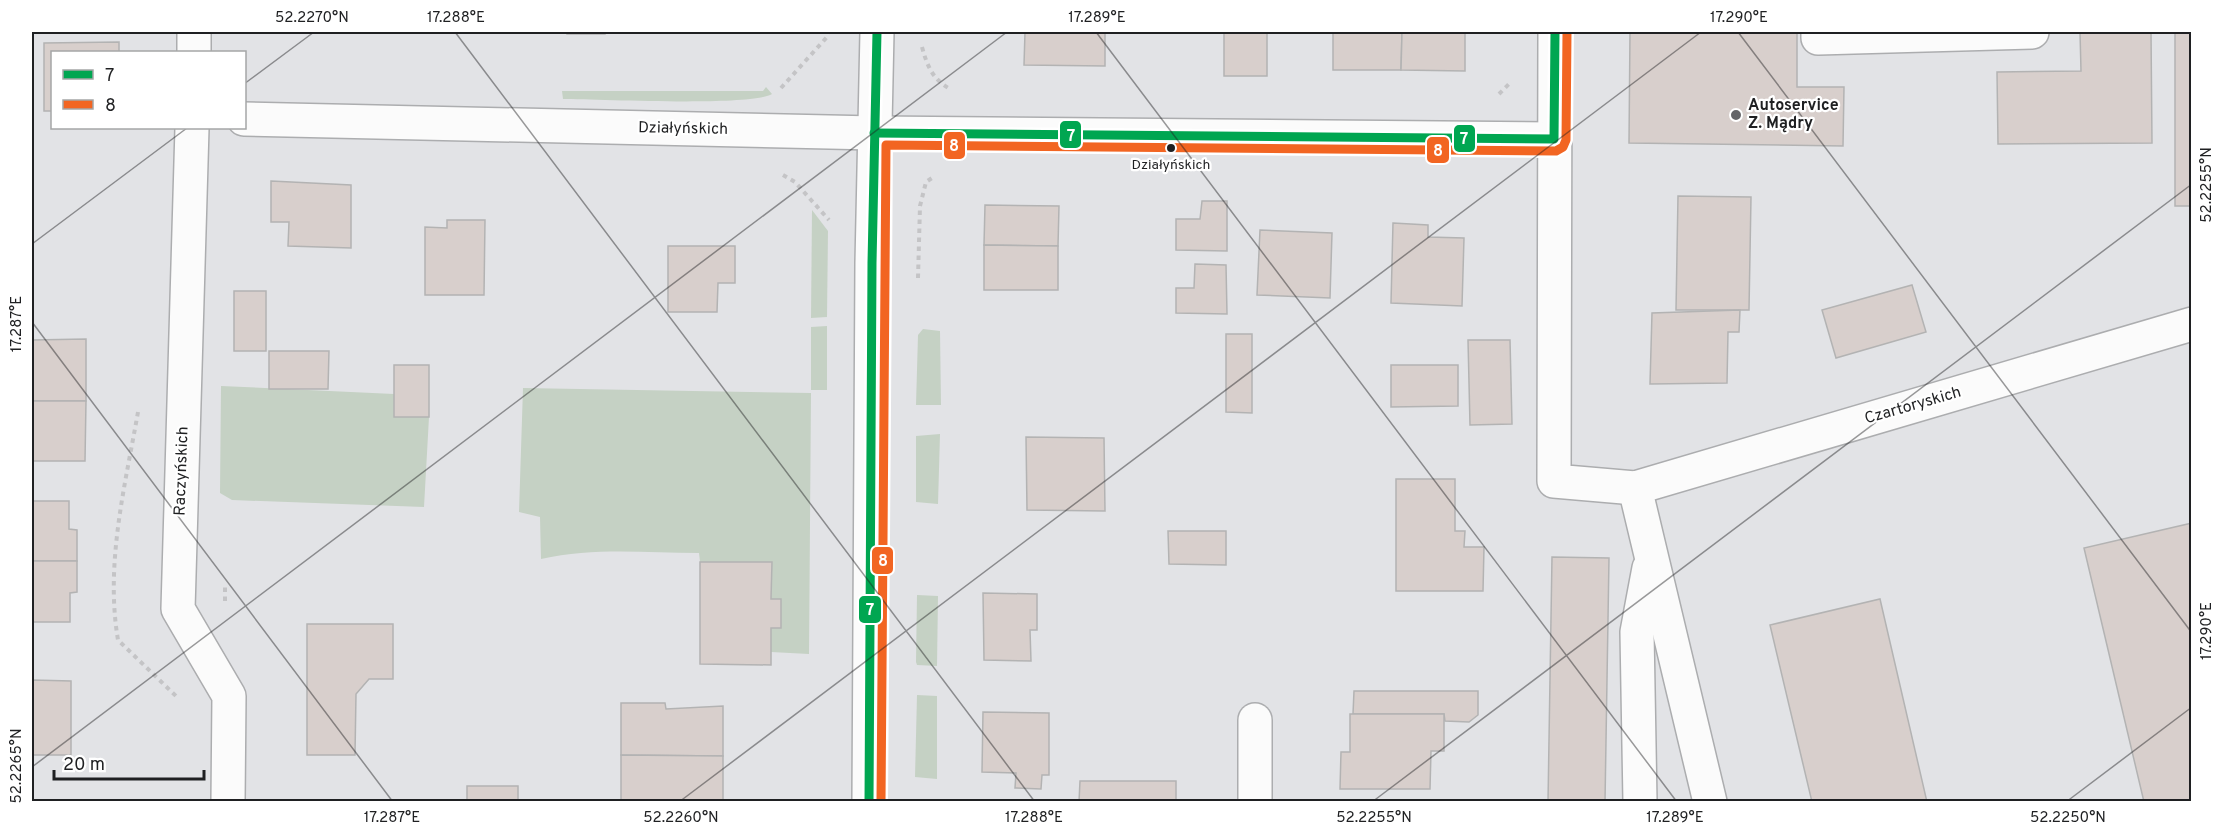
<svg xmlns="http://www.w3.org/2000/svg" width="2223" height="833" viewBox="0 0 2223 833" font-family="Overpass,sans-serif">
<style>
.green{fill:#c5d1c4}
.building{fill:#d8cfcc;stroke:#b3b3b3;stroke-width:1.5}
.lines{fill:none;stroke-linecap:round;stroke-linejoin:round}
.minor-casing{stroke:#acadaf;stroke-width:36}
.path{stroke:#c4c4c6;stroke-width:4;stroke-dasharray:4.5 4.5;stroke-linecap:butt}
.minor{stroke:#fbfbfb;stroke-width:33}
.bus-1-casing{stroke:#fff;stroke-width:14}
.bus-2-casing{stroke:#fff;stroke-width:14}
.bus-1{stroke:#00a651;stroke-width:9}
.bus-2{stroke:#f26522;stroke-width:9}
.ticks{fill:none;stroke:#1f2022;stroke-width:1.5;stroke-opacity:0.45}
.poi-dot{fill:#636467;stroke:#fff;stroke-width:2}
.bus-dot{fill:#1f2022;stroke:#fff;stroke-width:2}
.labels{text-anchor:middle;dominant-baseline:central;stroke-width:4.5;stroke-linejoin:round;paint-order:stroke}
.bus-label{font-size:14px;fill:#1f2022;stroke:#fff}
.poi-label{font-size:16px;font-weight:bold;fill:#1f2022;stroke:#fff;text-anchor:start}
.street-label{font-size:16px;fill:#1f2022;stroke:#fff}
.line-badge{stroke:#fff;stroke-width:2}
.badge-label{font-size:16px;text-anchor:middle;font-weight:bold;fill:#fff}
.neatline{fill:none;stroke:#1f2022;stroke-width:2}
.ticks-label{font-size:15px;text-anchor:middle;fill:#1f2022}
</style>
<rect width="100%" height="100%" fill="#e2e3e6"/>
<g class="green">
<path d="M766 87 772 94C750 107 598 99 563 99L562 91H763Z"/>
<path d="M812 210 828 231 827 317 811 318Z"/>
<path d="M827 326V390H811V327Z"/>
<path d="M923 329 940 331 941 405H916L918 335Z"/>
<path d="M221 386 394 394V417H429L424 507 232 500 220 493Z"/>
<path d="M523 388 811 393 809 654 771 652V628L781 627V600L771 599 772 562H700L699 553C645 553 595 547 541 559L540 517 519 512Z"/>
<path d="M940 434 938 504 916 502V436Z"/>
<path d="M917 595 938 596 937 666 917 665 916 662Z"/>
<path d="M917 695 937 696V779L915 777Z"/>
</g>
<g class="building">
<rect x="567" y="32" width="38" height="2"/>
<path d="M1025 32H1105V66L1024 65Z"/>
<rect x="1224" y="32" width="43" height="44"/>
<path d="M1333 32H1402L1401 70H1333Z"/>
<path d="M1402 32H1465V71L1401 70Z"/>
<path d="M1630 32H1797V87H1844L1843 146 1629 143Z"/>
<path d="M2080 32H2151L2152 143 1998 144 1997 72 2081 71Z"/>
<rect x="2175" y="32" width="17" height="174"/>
<path d="M119 42V52H52V111H44V43Z"/>
<path d="M271 181 351 185V248L288 246 289 222H271Z"/>
<path d="M1678 196 1751 197 1749 310H1676Z"/>
<path d="M1202 201H1227V251L1176 250V219H1200Z"/>
<path d="M985 205 1059 206 1058 246 984 245Z"/>
<path d="M447 220H485L484 295H425V227L447 228Z"/>
<path d="M1393 223 1428 225V237L1464 238 1462 306 1391 303Z"/>
<path d="M1260 230 1332 233 1330 298 1257 295Z"/>
<path d="M984 245 1058 246V290H984Z"/>
<path d="M668 246H735V283H718L717 312H668Z"/>
<path d="M1195 264 1226 265 1227 314 1176 313V288H1194Z"/>
<path d="M1912 285 1926 332 1836 358 1822 310Z"/>
<rect x="234" y="291" width="32" height="60"/>
<path d="M1740 310 1739 332H1728L1727 383 1650 384 1652 313Z"/>
<path d="M1226 334H1252V413L1226 412Z"/>
<path d="M86 339V401H32V340Z"/>
<path d="M1468 340H1510L1512 424 1470 425Z"/>
<path d="M269 351H329L328 389H269Z"/>
<rect x="394" y="365" width="35" height="52"/>
<path d="M1391 365H1458V406L1391 407Z"/>
<path d="M32 401H86L85 461H32Z"/>
<path d="M1026 437 1104 438 1105 511 1027 510Z"/>
<path d="M1396 479H1455V531H1465L1464 547H1484L1483 591H1396Z"/>
<path d="M32 501H69V529L77 530V561H32Z"/>
<path d="M2192 523V802H2144L2084 548Z"/>
<path d="M1168 531H1226V565L1169 564Z"/>
<path d="M1552 557 1609 558 1605 802H1548Z"/>
<path d="M32 561H77V592L70 593V622H32Z"/>
<path d="M700 562H772L771 599H781V628H771V665L700 664Z"/>
<path d="M983 593 1037 594V630H1030L1031 661 984 660Z"/>
<path d="M1880 599 1927 802H1812L1770 625Z"/>
<path d="M307 624H393V679H369L356 694 355 755H307Z"/>
<path d="M32 680 71 681V755H32Z"/>
<path d="M1354 691H1478V715L1469 722 1445 721 1444 714H1353Z"/>
<path d="M621 703H665L666 709 723 706V756L621 755Z"/>
<path d="M983 712 1049 713V775H1042L1041 789 1015 788 1016 773 982 772Z"/>
<path d="M1350 714H1444V751H1431L1430 789H1340L1341 752H1350Z"/>
<path d="M621 755 723 756V802H621Z"/>
<path d="M1080 781H1176V802H1079Z"/>
<rect x="467" y="786" width="51" height="16"/>
</g>
<g class="lines">
<g class="minor-casing">
<g id="minor">
<path d="M1555 32 1554 481 1635 488 2192 324"/>
<path d="M1818 32V38L2032 32"/>
<path d="M194 52V32"/>
<path d="M244 119 874 133 1554 139"/>
<path d="M192 128 178 609 229 696 228 802"/>
<path d="M1635 488 1710 802"/>
<path d="M869 802 872 263 877 32"/>
<path d="M1255 802V720"/>
<path d="M1640 802 1637 632 1649 568"/>
</g>
</g>
<g class="path">
<path d="M922 47C927 65 932 79 950 89"/>
<path d="M781 88 827 37 828 32"/>
<path d="M1499 94 1511 82"/>
<path d="M783 175 795 182 829 220"/>
<path d="M918 278 920 206 926 182 932 178"/>
<path d="M138 412C125 486 105 564 118 640L176 696"/>
<path d="M225 601V585"/>
</g>
<use href="#minor" class="minor"/>
<g class="bus-1-casing">
<g id="bus-1">
<path d="M874 133 1554 139 1555 32"/>
<path d="M869 802 872 263 877 32"/>
</g>
</g>
<g class="bus-2-casing">
<path id="bus-2" d="M881 802 886 145 1556 151 1563 147 1566 140 1567 32"/>
</g>
<use href="#bus-1" class="bus-1"/>
<use href="#bus-2" class="bus-2"/>
</g>
<path class="ticks" d="M455 32 1035 802M1096 32 1677 802M1738 32 2192 633M244 84 314 32M32 244 187 128M32 322 393 802M32 767 1007 32M679 802 1701 32M1372 802 2192 184M2066 802 2192 707"/>
<circle class="poi-dot" cx="1736" cy="115" r="6"/>
<circle class="bus-dot" cx="1171" cy="148" r="5"/>
<g class="labels">
<g class="bus-label">
<text x="1171" y="165">Działyńskich</text>
</g>
<g class="poi-label">
<text x="1748" y="106">Autoservice<tspan x="1748" dy="18">Z. Mądry</tspan></text>
</g>
<g class="street-label">
<text transform="translate(683 129) rotate(1)">Działyńskich</text>
<text transform="translate(1913 406) rotate(-16)">Czartoryskich</text>
<text transform="translate(182 471) rotate(-88)">Raczyńskich</text>
</g>
</g>
<g class="line-badge">
<rect x="1059" y="120" width="23" height="29" rx="6" fill="#00a651"/>
<rect x="1453" y="124" width="23" height="29" rx="6" fill="#00a651"/>
<rect x="943" y="131" width="23" height="29" rx="6" fill="#f26522"/>
<rect x="1426" y="136" width="24" height="28" rx="6" fill="#f26522"/>
<rect x="871" y="546" width="23" height="29" rx="6" fill="#f26522"/>
<rect x="858" y="595" width="24" height="29" rx="6" fill="#00a651"/>
</g>
<g class="badge-label">
<text x="1071" y="141">7</text>
<text x="1464" y="144">7</text>
<text x="954" y="151">8</text>
<text x="1438" y="156">8</text>
<text x="883" y="566">8</text>
<text x="870" y="615">7</text>
</g>
<rect width="2223" height="833" fill="none" stroke="#ffffff" stroke-width="66"/>
<rect x="51" y="51" width="195" height="78" fill="#ffffff" stroke="#a5a6a7" stroke-width="1.5"/>
<rect x="63" y="70" width="30" height="9" fill="#00a651" stroke="#a5a6a7" stroke-width="1.5"/>
<text x="105" y="81" font-size="18" fill="#1f2022">7</text>
<rect x="63" y="100" width="30" height="9" fill="#f26522" stroke="#a5a6a7" stroke-width="1.5"/>
<text x="105" y="111" font-size="18" fill="#1f2022">8</text>
<path d="M54 770v9h150v-9" fill="none" stroke="#1f2022" stroke-width="3"/>
<text x="63" y="770" font-size="18" fill="#1f2022" stroke="#ffffff" stroke-width="4.5" paint-order="stroke">20 m</text>
<rect x="33" y="33" width="2157" height="767" class="neatline"/>
<g class="ticks-label">
<text x="312" y="22">52.2270°N</text>
<text x="456" y="22">17.288°E</text>
<text x="1097" y="22">17.289°E</text>
<text x="1739" y="22">17.290°E</text>
<text transform="translate(2206 185) rotate(-90)" y="5">52.2255°N</text>
<text transform="translate(16 324) rotate(-90)" y="5">17.287°E</text>
<text transform="translate(2206 631) rotate(-90)" y="5">17.290°E</text>
<text transform="translate(16 766) rotate(-90)" y="5">52.2265°N</text>
<text x="392" y="822">17.287°E</text>
<text x="681" y="822">52.2260°N</text>
<text x="1034" y="822">17.288°E</text>
<text x="1374" y="822">52.2255°N</text>
<text x="1675" y="822">17.289°E</text>
<text x="2068" y="822">52.2250°N</text>
</g>
</svg>
